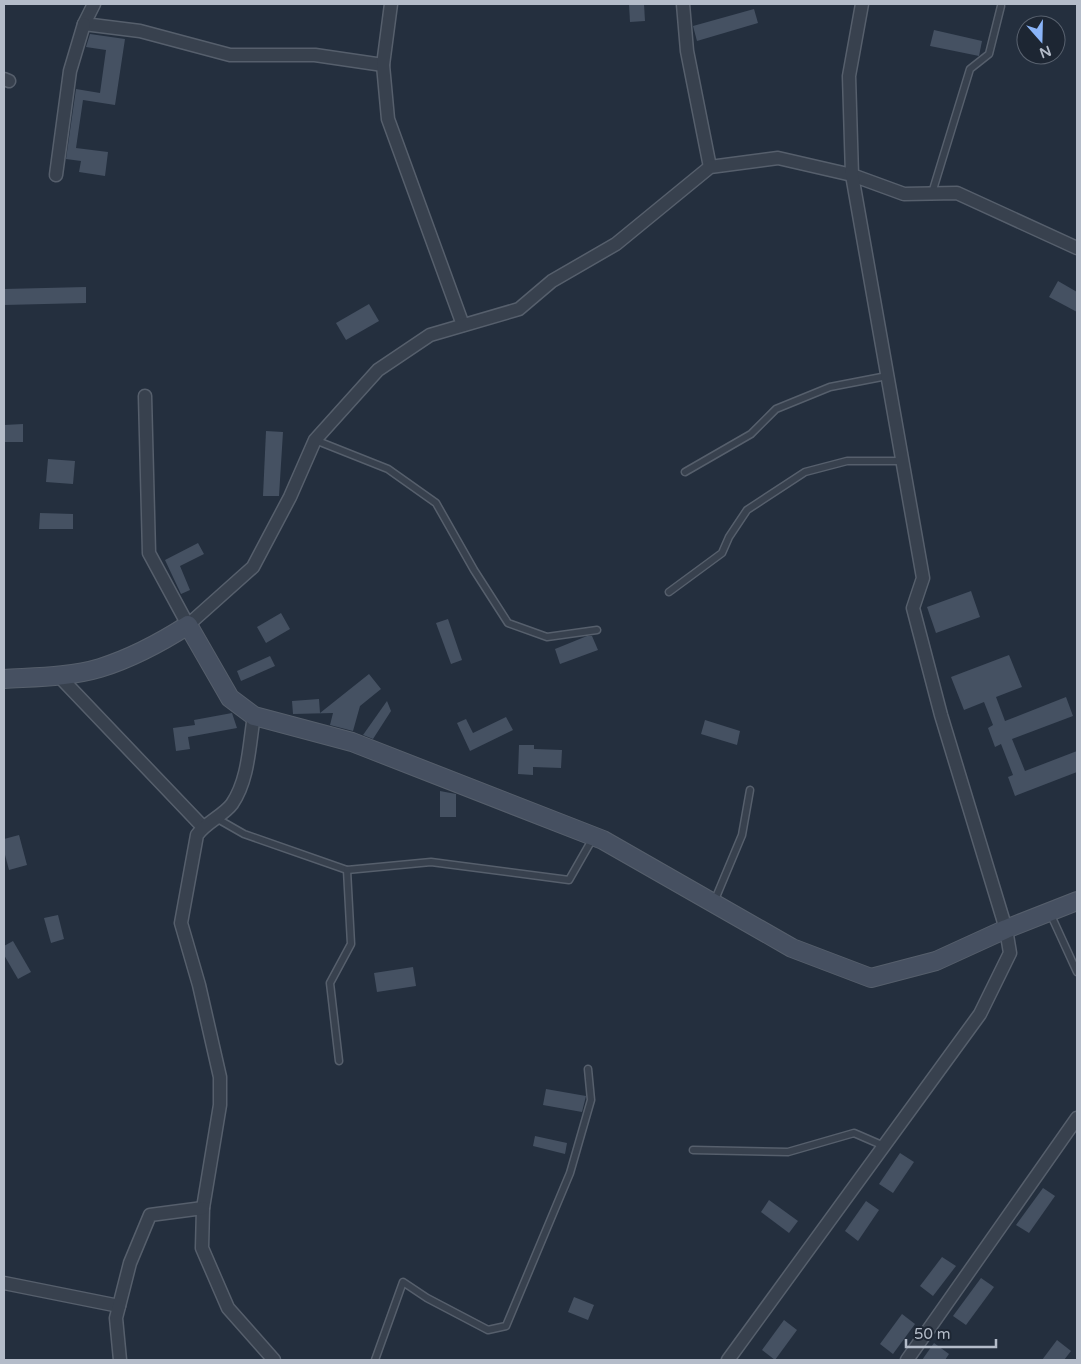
<svg xmlns="http://www.w3.org/2000/svg" width="1081" height="1364" viewBox="0 0 1081 1364" font-family="'Varela Round',sans-serif">
<style>
.building{fill:#455162}
.lines{fill:none;stroke-linecap:round;stroke-linejoin:round}
.lane-casing{stroke:#565f6c;stroke-width:9}
.street-casing{stroke:#565f6c;stroke-width:15}
.secondary-casing{stroke:#565f6c;stroke-width:20}
.lane{stroke:#38414e;stroke-width:6}
.street{stroke:#38414e;stroke-width:12}
.secondary{stroke:#465061;stroke-width:18}
</style>
<rect width="100%" height="100%" fill="#242f3e"/>
<g class="building">
<path d="M629 4H644L645 21 630 22Z"/>
<path d="M754 9 758 23 697 41 693 26Z"/>
<path d="M934 30 982 41 979 56 930 46Z"/>
<path d="M90 34 125 39 115 105 83 100 76 148 108 152 105 176 79 172 81 161 66 159 76 89 100 93 106 50 86 47Z"/>
<path d="M1058 281 1077 292V312L1049 297Z"/>
<path d="M86 287V303L4 305V289Z"/>
<path d="M369 304 379 321 346 340 336 323Z"/>
<path d="M23 424V442H4V425Z"/>
<path d="M266 431 283 432 279 496H263Z"/>
<path d="M48 459 75 461 73 484 46 482Z"/>
<path d="M40 513 73 514V529H39Z"/>
<path d="M198 543 204 554 180 566 190 590 181 594 165 560Z"/>
<path d="M971 591 980 617 936 633 927 607Z"/>
<path d="M281 613 290 629 266 643 257 627Z"/>
<path d="M448 619 462 660 451 664 436 623Z"/>
<path d="M587 636H592L598 650 560 664 555 649Z"/>
<path d="M1009 655 1022 687 996 697 1005 721 1066 697 1073 716 1012 739 1025 771 1077 751V772L1015 796 1008 777 1013 775 1001 744 995 747 988 728 993 725 984 702 964 710 951 677Z"/>
<path d="M270 656 275 666 241 681 237 671Z"/>
<path d="M369 674 381 689 360 706 353 731 330 725 333 713 293 714 292 701 319 699 320 713Z"/>
<path d="M387 701 391 711 373 739 363 735Z"/>
<path d="M232 713 237 728 188 737 190 749 176 751 173 728 195 725 194 720Z"/>
<path d="M506 717 513 730 470 751 457 723 466 719 473 733Z"/>
<path d="M705 720 740 731 737 745 701 734Z"/>
<path d="M519 745H534V749L562 750 561 768 533 767V775L518 774Z"/>
<path d="M440 791 456 794V817H440Z"/>
<path d="M19 835 27 865 9 870 4 851V839Z"/>
<path d="M58 915 64 939 51 943 44 918Z"/>
<path d="M13 941 31 972 18 979 4 955V946Z"/>
<path d="M413 967 416 986 377 992 374 973Z"/>
<path d="M546 1089 586 1096 582 1112 543 1105Z"/>
<path d="M535 1136 567 1143 565 1154 533 1146Z"/>
<path d="M900 1153 914 1162 893 1193 879 1184Z"/>
<path d="M1043 1188 1055 1196 1029 1233 1016 1225Z"/>
<path d="M769 1200 798 1221 789 1233 761 1212Z"/>
<path d="M866 1201 879 1210 858 1241 845 1231Z"/>
<path d="M942 1257 956 1266 933 1296 920 1286Z"/>
<path d="M981 1278 994 1287 966 1325 953 1316Z"/>
<path d="M574 1297 594 1305 588 1320 568 1312Z"/>
<path d="M902 1314 915 1324 893 1354 880 1344Z"/>
<path d="M784 1320 797 1330 775 1360 762 1350Z"/>
<path d="M1057 1340 1071 1351 1064 1360H1042Z"/>
<path d="M934 1343 949 1354 945 1360H922Z"/>
</g>
<g class="lines">
<g class="lane-casing">
<g id="lane">
<path d="M932 193 970 69 989 54 1001 6"/>
<path d="M315 440 388 469 436 503 474 570 508 623 547 637 597 630"/>
<path d="M685 472 751 434 776 409 830 387 887 376"/>
<path d="M669 592 722 553 729 537 747 510 805 472 847 461H902"/>
<path d="M216 818 244 834 347 870 431 862 569 880 593 838"/>
<path d="M714 902 742 835 750 790"/>
<path d="M1050 913 1077 972"/>
<path d="M339 1061 330 983 351 944 347 870"/>
<path d="M693 1150 788 1152 854 1133 884 1146"/>
<path d="M375 1360 403 1282 427 1298 488 1330 506 1326 570 1173 591 1100 588 1069"/>
</g>
</g>
<g class="street-casing">
<g id="street">
<path d="M94 4 84 24 140 31 230 55H315L383 65"/>
<path d="M391 4 383 65 388 119 463 325"/>
<path d="M683 4 687 51 710 167"/>
<path d="M4 79 9 81"/>
<path d="M56 175 70 71 84 24"/>
<path d="M145 396 149 553 188 625 253 567 290 497 315 440 378 370 430 335 519 309 552 281 616 244 710 167 778 158 852 175 904 194 957 193 1077 248"/>
<path d="M58 675 203 827"/>
<path d="M254 716C249 745 249 779 232 804 223 816 206 822 197 835L181 923 199 985 220 1077V1105L203 1208 202 1248 228 1308 274 1360"/>
<path d="M4 1283 119 1306"/>
<path d="M120 1360 116 1318 130 1263 150 1215 203 1208"/>
<path d="M728 1360 980 1014 1010 953 1006 929 941 715 913 608 923 578 852 175 849 76 862 4"/>
<path d="M907 1360 1077 1118"/>
</g>
</g>
<g class="secondary-casing">
<path id="secondary" d="M4 679C35 677 70 677 100 668 132 658 160 643 188 625L230 698 254 716 352 742 603 840 792 948 871 978 936 961 1006 929 1077 901"/>
</g>
<use href="#lane" class="lane"/>
<use href="#street" class="street"/>
<use href="#secondary" class="secondary"/>
</g>
<rect width="1081" height="1364" fill="none" stroke="#b4bcc9" stroke-width="10"/>
<g transform="translate(1041 40) rotate(160)"><circle r="24" fill="#1d2633" stroke="#59626f"/>
<path d="M0-4L9 19L0 12L-9 19Z" fill="#8ab4f8"/>
<text y="-8" font-size="14" font-weight="bold" text-anchor="middle" fill="#b4bcc9">N</text>
</g>
<path d="M906 1339v8h90v-8" fill="none" stroke="#b4bcc9" stroke-width="2.5"/>
<text x="914" y="1339" font-size="15" fill="#b4bcc9" stroke="#1d2633" stroke-width="4" paint-order="stroke">50 m</text>
</svg>
